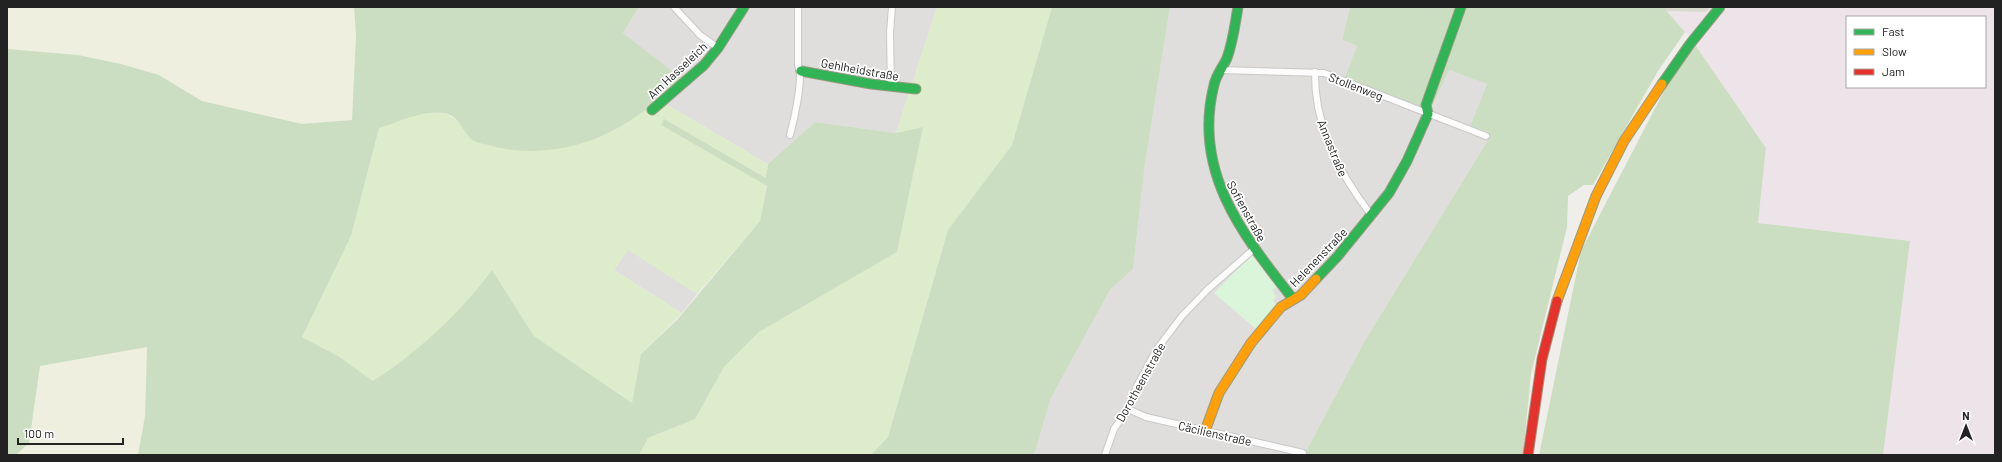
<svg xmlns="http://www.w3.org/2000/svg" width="2002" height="462" viewBox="0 0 2002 462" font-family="Barlow,sans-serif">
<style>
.residential{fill:#dfdedc}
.industrial{fill:#ede4e9;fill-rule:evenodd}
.construction{fill:#d9d9cd}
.farmland{fill:#efefdf}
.grass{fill:#ddeccb}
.forest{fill:#cbdec1}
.park{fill:#daf5da}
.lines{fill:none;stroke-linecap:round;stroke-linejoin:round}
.street-casing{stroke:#c9c8c7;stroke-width:8}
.fast-casing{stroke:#999a82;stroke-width:11}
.slow-casing{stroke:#999a82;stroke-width:11}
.jam-casing{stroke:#999a82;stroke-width:11}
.street{stroke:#fdfcfc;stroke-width:6}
.fast{stroke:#30b455;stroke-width:9}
.slow{stroke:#ff9f0a;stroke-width:9}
.jam{stroke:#e5322d;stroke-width:9}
.labels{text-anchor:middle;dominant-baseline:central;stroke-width:3.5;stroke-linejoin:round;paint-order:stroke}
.street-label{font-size:12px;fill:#222;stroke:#fff}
</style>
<rect width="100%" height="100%" fill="#f0eeeb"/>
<g class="residential">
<path d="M639 7H937L896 133 815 122 768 164 659 100 623 33Z"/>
<path d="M1170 7H1350L1342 40 1357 46 1346 78 1449 70 1487 84 1470 126 1487 132 1488 140 1364 342 1304 455H1034L1051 398 1110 290 1133 269 1145 164Z"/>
<path d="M628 249 697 294 682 313 614 270Z"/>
</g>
<path class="industrial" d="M1663 7H1995V455H1883L1910 241 1758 223 1766 148 1691 39ZM1847 17H1985V87H1847Z"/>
<path class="construction" d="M1663 7H1710L1706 12 1666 11Z"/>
<g class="farmland">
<path d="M7 7H354L356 35 352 120 302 124 202 101 159 75 121 64 78 55 7 49Z"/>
<path d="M147 347 145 416 138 455H16L29 443 40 366Z"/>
</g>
<g class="grass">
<path d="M937 7H1052L1012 145 948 230 888 437 871 455H639L648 438 695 419 724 367 759 332 897 252 923 127 896 133Z"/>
<path d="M659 100 768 164 767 178 665 120 661 125 767 186 760 221 697 294 628 250 614 270 682 313 641 354 632 403 534 336 492 270C460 313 418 352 373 381L338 356 302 337 351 236 379 128C400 121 429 105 450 116 459 120 467 133 474 140Z"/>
</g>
<g class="forest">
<path d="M354 7H639L623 33 682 79C662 97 637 119 612 131 576 150 528 157 489 145 484 144 478 143 474 141 465 135 461 122 452 116 433 105 398 122 379 128L351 236 302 337 338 356 373 381C418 352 460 313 492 270L534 336 632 403 641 354 677 320 760 221 767 186 661 125 664 119 766 178 768 164 815 122 896 133 923 127 897 252 759 332 724 367 695 419 648 438 639 455H138L145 416 147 347 40 366 29 443 16 455H7V49L78 55 121 64 159 75 202 101 302 124 352 120 356 35Z"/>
<path d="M1052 7H1170L1145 164 1133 269 1110 290 1051 398 1034 455H871L888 437 948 230 1012 145Z"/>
<path d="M1350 7H1663L1685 32 1658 71 1593 185H1584L1568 196 1567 227 1531 374 1523 455H1304L1364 342 1488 140 1487 132 1470 126 1487 84 1449 70 1430 111 1345 78 1357 46 1342 40Z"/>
<path d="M1691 39 1766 148 1758 223 1910 241 1883 455H1539L1581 251Z"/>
</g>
<path class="park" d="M1252 255 1277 287 1272 290 1276 296 1273 300 1277 306 1257 330 1214 293Z"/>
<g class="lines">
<g class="street-casing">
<g id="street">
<path d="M674 7 700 35 718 48"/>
<path d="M1219 70 1324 73 1486 136"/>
<path d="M1315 72C1314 126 1340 175 1372 216"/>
<path d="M891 87 890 33 892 7"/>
<path d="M790 135C794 120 804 78 798 65V7"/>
<path d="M1128 409 1146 417 1303 453"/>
<path d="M1105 455 1114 429 1128 409 1136 388 1157 349 1182 316 1208 289 1254 249"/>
</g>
</g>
<g class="fast-casing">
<g id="fast">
<path d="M1238 7C1235 24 1233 42 1227 58 1223 67 1216 75 1214 85 1192 172 1243 235 1293 299"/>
<path d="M801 71 871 84 916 89"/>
<path d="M1662 84 1690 44 1720 7"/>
<path d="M652 110 704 65 718 48 744 7"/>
<path d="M1316 279 1337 257 1389 193 1407 161 1428 114 1426 105 1461 7"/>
</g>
</g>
<g class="slow-casing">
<g id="slow">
<path d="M1557 301 1596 196 1624 141 1662 84"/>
<path d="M1205 431 1219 393 1251 343 1281 307 1301 295 1316 279"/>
</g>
</g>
<g class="jam-casing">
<path id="jam" d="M1528 455 1542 359 1557 301"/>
</g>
<use href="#street" class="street"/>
<use href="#fast" class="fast"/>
<use href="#slow" class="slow"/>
<use href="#jam" class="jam"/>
</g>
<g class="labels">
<g class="street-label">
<text transform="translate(860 69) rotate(10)">Gehlheidstraße</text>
<text transform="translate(677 70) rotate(-43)">Am Hasseleich</text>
<text transform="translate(1356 86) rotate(21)">Stollenweg</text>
<text transform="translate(1333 148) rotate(68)">Annastraße</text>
<text transform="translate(1247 211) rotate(61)">Sofienstraße</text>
<text transform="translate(1318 257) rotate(-46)">Helenenstraße</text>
<text transform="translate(1140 382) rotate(-61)">Dorotheenstraße</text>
<text transform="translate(1215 433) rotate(13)">Cäcilienstraße</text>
</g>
</g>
<rect width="2002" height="462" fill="none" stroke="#222222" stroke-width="16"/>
<rect x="1846" y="16" width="140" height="72" fill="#ffffff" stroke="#a7a7a7"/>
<rect x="1854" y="29" width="20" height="6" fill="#30b455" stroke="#a7a7a7"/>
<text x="1882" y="36" font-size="12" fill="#222222">Fast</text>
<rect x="1854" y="49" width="20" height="6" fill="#ff9f0a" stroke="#a7a7a7"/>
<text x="1882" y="56" font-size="12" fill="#222222">Slow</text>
<rect x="1854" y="69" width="20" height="6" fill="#e5322d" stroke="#a7a7a7"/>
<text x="1882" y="76" font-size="12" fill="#222222">Jam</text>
<g transform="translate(1966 426)" stroke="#ffffff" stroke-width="3" paint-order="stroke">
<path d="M0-3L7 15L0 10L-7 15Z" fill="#222222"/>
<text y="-6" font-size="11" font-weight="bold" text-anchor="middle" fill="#222222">N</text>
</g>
<path d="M18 438v6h105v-6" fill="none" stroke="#222222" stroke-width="2"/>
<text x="24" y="438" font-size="12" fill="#222222" stroke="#ffffff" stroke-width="3" paint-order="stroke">100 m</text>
</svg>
